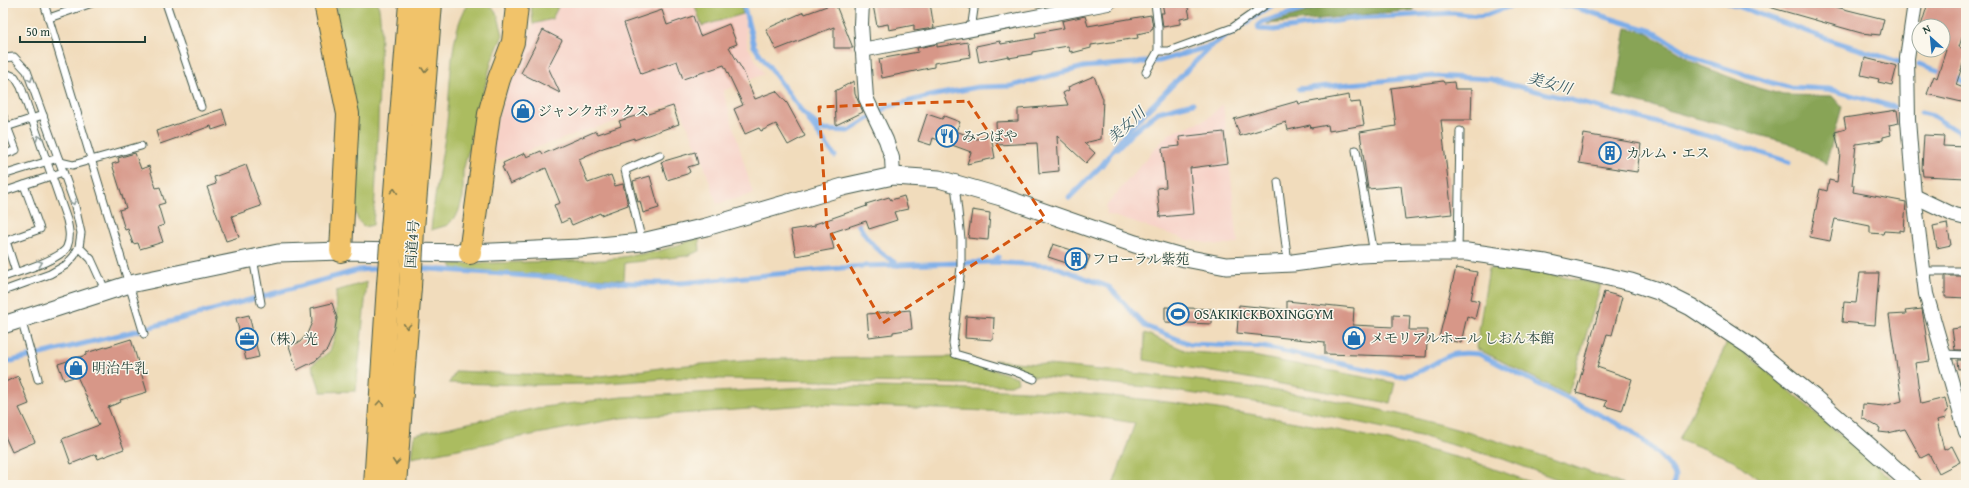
<svg xmlns="http://www.w3.org/2000/svg" width="1969" height="488" viewBox="0 0 1969 488" font-family="'Gentium Book Plus','Noto Serif JP',serif">
<style>
.built{fill:#f7d1c7}
.green{fill:#abbc60;stroke:#657c4a}
.forest{fill:#88a456;stroke:#547045}
.lines{fill:none;stroke-linecap:round;stroke-linejoin:round}
.stream{stroke:#7dade8;stroke-width:5}
.building{fill:#d79788}
.service-casing{stroke:#3e5548;stroke-width:9}
.minor-casing{stroke:#3e5548;stroke-width:16}
.tertiary-casing{stroke:#3e5548;stroke-width:19}
.trunk-casing{stroke:#3e5548;stroke-width:24}
.service{stroke:#fff;stroke-width:7}
.minor{stroke:#fff;stroke-width:14}
.tertiary{stroke:#fff;stroke-width:17}
.trunk{stroke:#f1c36a;stroke-width:22}
.trunk-bridge-casing{stroke:#3e5548;stroke-width:24;stroke-linecap:butt}
.trunk-bridge{stroke:#f1c36a;stroke-width:22}
.oneway{stroke:#7d794c}
.oneway2{stroke:#8f9e9a}
.marked{fill:none;stroke:#d45610;stroke-width:3;stroke-dasharray:8 5;stroke-linejoin:round}
.labels{text-anchor:middle;dominant-baseline:central;stroke-width:3;stroke-linejoin:round;paint-order:stroke}
.poi-label{font-size:14px;fill:#1f3d34;stroke:#fbf7ec;text-anchor:start}
.street-label{font-size:14px;fill:#1f3d34;stroke:#fbf7ec}
.water-label{font-size:15px;font-style:italic;fill:#365961;stroke:#fbf7ec}
</style>
<rect width="100%" height="100%" fill="#fbf7ec"/>
<filter id="ink" filterUnits="userSpaceOnUse"><feTurbulence type="fractalNoise" baseFrequency=".025" numOctaves="2"/><feDisplacementMap in="SourceGraphic" scale="8" xChannelSelector="R" yChannelSelector="G"/><feConvolveMatrix kernelMatrix="1 2 1 2 8 2 1 2 1" color-interpolation-filters="sRGB"/></filter>
<filter id="wash" filterUnits="userSpaceOnUse"><feTurbulence type="fractalNoise" baseFrequency=".012" numOctaves="4" result="noise"/><feDisplacementMap in="SourceGraphic" scale="16" xChannelSelector="R" yChannelSelector="G"/><feGaussianBlur stdDeviation="0.9" result="paint"/><feColorMatrix in="noise" values="0 0 0 0 0 0 0 0 0 0 0 0 0 0 0 0 0 1.4 0 .05"/><feComposite in="paint" operator="in"/></filter>
<g filter="url(#wash)">
<rect width="100%" height="100%" fill="#f1dcbc"/>
<g class="built">
<path d="M570 3H694L702 26 743 14 748 47 764 74 723 91 753 194 717 204 703 162 678 103 591 129 492 163 494 132 502 104 533 24 552 19 558 7Z"/>
<path d="M1223 104 1238 243 1220 245 1188 240 1107 214 1106 206 1150 154 1169 134 1207 119Z"/>
</g>
<g class="green">
<path d="M339 3H378C383 27 380 54 379 79 378 128 377 176 373 225L364 227 358 220 354 209 336 12Z"/>
<path d="M470 3H489L498 16 503 35 492 60 463 171V197L458 213 448 225 431 230C434 196 441 164 446 130 451 97 448 26 470 3Z"/>
<path d="M531 3H546L547 5 558 7 552 19 533 24Z"/>
<path d="M694 3H740L743 14 702 26Z"/>
<path d="M699 238 700 251 686 256 625 263 624 280 454 269 451 264 604 260 659 251Z"/>
<path d="M1489 268 1549 274 1601 285 1568 395 1476 348Z"/>
<path d="M367 282 356 391 321 392 312 365 330 351 337 329 336 291Z"/>
<path d="M1145 333 1189 352 1253 356 1395 383 1390 403 1144 360Z"/>
<path d="M1728 341 1761 366 1899 485H1766L1733 460 1679 439Z"/>
<path d="M952 357 1017 377 1018 382 1011 385 679 378 592 384 531 385 449 383 456 371 593 377 675 366 772 359Z"/>
<path d="M994 360C1101 370 1209 379 1315 397 1421 415 1524 447 1624 485H1573L1503 459 1420 436 1283 406 1145 387 1034 376Z"/>
<path d="M827 386C943 389 1060 388 1175 403 1273 416 1371 435 1467 460 1491 467 1515 477 1539 485H1113L1135 423 1045 409 1010 412 821 404 621 418 411 458 414 435 537 408 622 397Z"/>
</g>
<g class="forest">
<path d="M1335 3H1411L1414 10 1267 24Z"/>
<path d="M1626 28 1646 32 1701 66 1758 88 1783 95 1832 96 1842 107 1826 164 1789 143 1614 96Z"/>
</g>
<g class="lines">
<g class="stream">
<path d="M743 3 754 46 803 113 823 130 849 131 887 107 930 96 978 87 1011 86 1084 67 1159 61 1211 46"/>
<path d="M1324 3 1262 22 1258 25 1259 29 1274 30 1358 18 1453 13 1477 16 1487 15 1519 3"/>
<path d="M1546 3 1573 7 1652 31 1699 60 1769 82 1788 87 1829 89 1894 107"/>
<path d="M1729 3 1827 39 1899 62"/>
<path d="M551 4 555 3"/>
<path d="M1919 64 1945 73"/>
<path d="M1953 76 1966 83"/>
<path d="M1299 89 1433 76 1490 79 1716 138 1789 162"/>
<path d="M1921 113 1933 116 1966 137"/>
<path d="M808 120 835 156"/>
<path d="M1117 149 1132 133 1158 112 1193 103"/>
<path d="M1069 198 1102 165 1126 132 1211 46 1276 3"/>
<path d="M855 217C864 239 879 252 898 265"/>
<path d="M993 262 1053 266 1109 287 1145 326 1190 344 1263 347 1398 376C1423 375 1430 363 1451 355 1460 352 1470 353 1479 354L1630 430C1639 437 1673 465 1675 476 1675 478 1674 482 1673 485"/>
<path d="M416 268 631 283H682L862 266 993 262 998 257"/>
<path d="M3 363 136 331 359 270 384 268"/>
</g>
</g>
<g id="blocks">
<g class="building">
<path d="M835 3 853 48H834V27L776 50 766 29 804 12 805 14Z"/>
<path d="M883 3H930L934 28 914 31V25L889 30 888 24 877 26 873 5Z"/>
<path d="M1162 3H1187L1190 17 1180 19V24L1163 27 1161 13H1164Z"/>
<path d="M1770 3H1831L1832 6 1884 19 1880 35 1861 33 1769 7Z"/>
<path d="M1928 3H1962L1961 8 1966 10V25L1959 47 1966 50V55L1956 85 1966 89V103L1927 94 1934 76 1937 78 1946 50 1943 49V26H1921Z"/>
<path d="M662 10 667 25 693 16 700 36 729 24 737 44 729 47 743 71 755 99 776 91 787 103 805 136 788 145 776 124 761 131 759 128 745 134 734 109 743 105 724 65 683 79 677 61 641 74 624 23Z"/>
<path d="M1151 15 1153 28 1151 29V31L1137 34 1138 38 1091 45V48L1072 53V51L1070 52 1068 46 1032 52V54L1009 58V56L979 62 976 46 1000 41 1001 44 1036 38 1035 33 1064 28 1062 21 1085 16 1088 26Z"/>
<path d="M543 30 562 40 548 67 560 93 521 73Z"/>
<path d="M968 42 970 57 934 63V67L882 78 879 59 918 52 917 48 937 44V47Z"/>
<path d="M1865 58 1897 66 1892 85 1878 82 1879 79 1861 75Z"/>
<path d="M1094 76 1103 99 1101 139 1084 143 1095 153 1086 163 1057 136 1059 171 1039 173 1037 143 997 145 996 122 1018 121V109L1068 105 1063 93 1069 90 1068 87Z"/>
<path d="M854 81 855 94 863 112 836 125 835 91Z"/>
<path d="M1443 81 1444 83 1454 82 1455 89H1472L1471 120H1441L1452 214 1405 219 1401 186 1368 189 1360 132 1396 126 1391 88Z"/>
<path d="M1349 95 1350 103 1360 102 1364 125 1329 131 1328 125 1311 128 1310 125 1288 130 1286 122 1240 136 1234 119 1298 101 1299 104Z"/>
<path d="M673 106 679 124 634 140V138L603 148 579 159 588 183 611 175 615 186 623 184 628 205 601 215 600 213 572 225 569 219 561 223 554 205 560 203 546 168 510 184 502 167 504 166 503 163 525 153 527 157 541 151 543 154 596 131 598 134 621 126 619 121 645 113V115Z"/>
<path d="M222 109 227 125 212 130 211 126 160 144 156 131Z"/>
<path d="M1897 110 1899 123 1889 125 1891 135 1883 137V140L1856 144 1852 185H1854L1853 192 1906 202 1904 231 1900 230V232L1884 231 1883 234 1870 233V226L1835 219 1830 241 1810 237 1820 189 1827 191 1829 180 1837 182 1840 153 1835 132 1846 129 1844 118Z"/>
<path d="M927 114 942 119 944 116 960 122 956 131 977 139 991 136 995 158 967 164 971 152 933 138 931 145 918 141Z"/>
<path d="M1224 132 1228 163 1190 168 1194 214 1160 217 1157 188 1166 187 1162 148 1180 146 1179 137Z"/>
<path d="M1584 134 1641 144 1637 172 1579 163Z"/>
<path d="M1924 135 1944 136 1943 146 1966 147V178L1923 176 1922 168Z"/>
<path d="M695 152 698 164 688 167 690 172 687 174 667 180 661 162Z"/>
<path d="M135 153 141 169 149 166 156 188 160 187 165 203 158 205 164 225 158 227 163 242 140 249 138 243 133 244 128 229 125 230 119 210 126 208 112 164 119 162 118 158Z"/>
<path d="M246 165 261 206 232 216 239 237 226 241 207 187 216 184 214 177Z"/>
<path d="M650 176 659 208 643 213 640 201 638 202 633 181Z"/>
<path d="M904 196 908 209 894 212 897 220 869 229 866 221 830 233 834 249 796 256 791 230 815 226V224L867 206 866 204 889 197 891 200Z"/>
<path d="M972 210 990 213 988 240 968 238Z"/>
<path d="M1947 223 1951 245 1937 248 1933 226Z"/>
<path d="M1053 244 1090 256 1085 269 1048 257Z"/>
<path d="M1456 268 1477 272 1471 299 1479 301 1475 319 1467 316 1461 343 1439 338Z"/>
<path d="M1860 273H1879L1875 325 1842 322 1844 302 1856 303Z"/>
<path d="M1945 276H1966V298L1945 297Z"/>
<path d="M1604 292 1622 297 1612 335 1607 334 1597 367 1632 379 1622 411 1605 406 1607 401 1576 393Z"/>
<path d="M1287 301 1354 308 1353 325 1393 327V315L1410 316 1409 330H1428L1426 357 1325 354V342L1237 333 1239 305 1287 310Z"/>
<path d="M332 303 337 318 334 334 327 350 315 361 297 370 289 346 300 342 307 334 312 322 311 308Z"/>
<path d="M1165 307 1212 309V324L1165 322Z"/>
<path d="M1922 309 1930 361 1915 363 1921 404 1945 398 1948 411 1945 412 1946 418 1937 420 1944 450 1952 446 1960 462 1939 473 1929 454 1921 458 1905 429 1888 433 1879 432 1880 428 1862 418 1863 404 1884 406 1902 401 1889 315 1906 314 1905 311Z"/>
<path d="M910 310 912 329 893 332V334L869 337 867 314Z"/>
<path d="M249 315 259 357 246 360 236 318Z"/>
<path d="M966 316 994 318 993 340 965 338Z"/>
<path d="M1966 327V350H1955L1952 329Z"/>
<path d="M131 339 147 392 120 400 121 402 108 407 124 449 98 459 96 454 71 464 62 439 99 425 77 376 64 380 58 364 86 355V353Z"/>
<path d="M1957 360H1966V368L1958 369Z"/>
<path d="M18 376 29 404 19 408 35 442 12 452 3 432V383Z"/>
</g>
</g>
</g>
<g filter="url(#ink)">
<use href="#blocks" fill-opacity="0" stroke="#3e5548" stroke-width="1"/>
<g class="lines">
<g class="service-casing">
<g id="service">
<path d="M44 3 144 334"/>
<path d="M166 3 201 107"/>
<path d="M49 18 92 3"/>
<path d="M971 30 974 9 971 3"/>
<path d="M1158 51H1169L1232 28 1268 3"/>
<path d="M3 58 14 57 27 71 74 202 81 233 79 247 74 256 66 265 50 274 3 291"/>
<path d="M3 72 15 77 21 87 67 220C69 230 71 237 67 247 61 260 17 272 3 277"/>
<path d="M1146 72 1158 51V27L1155 3"/>
<path d="M3 116 16 150 3 155"/>
<path d="M3 128 43 115"/>
<path d="M1356 150 1374 254"/>
<path d="M60 162 73 165 141 146"/>
<path d="M3 175 58 158"/>
<path d="M1278 182 1288 263"/>
<path d="M955 184 961 239V266L953 343 955 354 1013 371 1034 379"/>
<path d="M3 192 63 172"/>
<path d="M642 242 625 170 660 155"/>
<path d="M79 247 91 259 106 292"/>
<path d="M1458 252 1460 131"/>
<path d="M253 258 261 303"/>
<path d="M1923 271H1966"/>
<path d="M16 272 6 241 40 229 24 185"/>
<path d="M21 319 38 379"/>
<path d="M1944 354 1966 355"/>
</g>
</g>
<g class="minor-casing">
<g id="minor">
<path d="M862 3 861 24 866 98 886 140 892 158 893 176"/>
<path d="M1915 3 1907 58 1908 120 1914 196 1926 294 1966 432"/>
<path d="M862 50 1108 3"/>
<path d="M1914 196 1954 215 1966 218"/>
</g>
</g>
<g class="tertiary-casing">
<path id="tertiary" d="M3 325 130 284 278 253 341 251 470 253 579 248 642 242 706 227 843 187 893 176 939 179 1001 197 1135 244 1185 258 1226 266 1293 263 1360 254 1412 252H1467L1546 263 1631 282 1661 292 1691 307 1750 346 1813 397 1913 485"/>
</g>
<g class="trunk-casing">
<g id="trunk">
<path d="M325 3 348 114 341 251"/>
<path d="M413 229 431 3"/>
<path d="M392 230 410 3"/>
<path d="M470 253 489 114 499 79 513 42 517 6 515 3"/>
<path d="M375 485 388 285"/>
<path d="M395 485 410 287"/>
</g>
</g>
<use href="#service" class="service"/>
<use href="#minor" class="minor"/>
<use href="#tertiary" class="tertiary"/>
<use href="#trunk" class="trunk"/>
<g class="trunk-bridge-casing">
<g id="trunk-bridge">
<path d="M388 285 392 230"/>
<path d="M410 287 413 229"/>
</g>
</g>
<use href="#trunk-bridge" class="trunk-bridge"/>
</g>
<defs><path id="oneway-chevron" d="M-2-3.5L2.5 0L-2 3.5" fill="none" stroke-width="1.6" stroke-linecap="round" stroke-linejoin="round"/></defs>
<g class="oneway">
<use href="#oneway-chevron" transform="translate(425 70) rotate(94)"/>
<use href="#oneway-chevron" transform="translate(394 191) rotate(-86)"/>
<use href="#oneway-chevron" transform="translate(407 326) rotate(94)"/>
<use href="#oneway-chevron" transform="translate(380 403) rotate(-86)"/>
<use href="#oneway-chevron" transform="translate(396 462) rotate(94)"/>
</g>
<g class="oneway2">
<use href="#oneway-chevron" transform="translate(30 79) rotate(70)"/>
<use href="#oneway-chevron" transform="translate(39 138) rotate(-109)"/>
<use href="#oneway-chevron" transform="translate(73 202) rotate(73)"/>
<use href="#oneway-chevron" transform="translate(40 263) rotate(-20)"/>
</g>
</g>
<path class="marked" d="M968 101 1045 218 883 323 827 226 819 107Z"/>
<defs>
<g id="shop-ring" transform="scale(1.15)"><circle r="9.5" fill="#fbf7ec" stroke="#1f6fb2" stroke-width="1.5"/><path d="M-5-2.5h2.3a2.7 3.5 0 0 1 5.4 0H5L5.5 6h-11ZM-1.5-2.5h3a1.5 2.3 0 0 0-3 0Z" fill="#1f6fb2"/></g>
<g id="restaurant-ring" transform="scale(1.15)"><circle r="9.5" fill="#fbf7ec" stroke="#1f6fb2" stroke-width="1.5"/><path d="M-5-6h1v4h1v-4h1v4h1v-4h1v5L-1.5 .5V6h-2V.5L-5-1ZM5-6V6H3V1.5H1.5Q1.5-4 5-6Z" fill="#1f6fb2"/></g>
<g id="building-ring" transform="scale(1.15)"><circle r="9.5" fill="#fbf7ec" stroke="#1f6fb2" stroke-width="1.5"/><path d="M-4-6H4V6H1V3H-1V6H-4ZM-2.5-4.3h1.7v1.8h-1.7ZM.8-4.3h1.7v1.8H.8ZM-2.5-1h1.7V.8h-1.7ZM.8-1h1.7V.8H.8Z" fill="#1f6fb2"/></g>
<g id="stadium-ring" transform="scale(1.15)"><circle r="9.5" fill="#fbf7ec" stroke="#1f6fb2" stroke-width="1.5"/><path d="M0-5a6.5 5 0 1 0 0 10a6.5 5 0 1 0 0-10ZM-3.5-1.8h7v3.6h-7Z" fill="#1f6fb2"/></g>
<g id="office-ring" transform="scale(1.15)"><circle r="9.5" fill="#fbf7ec" stroke="#1f6fb2" stroke-width="1.5"/><path d="M-6-3h4V-5.5h4V-3h4V5H-6ZM-1-4.5V-3h2v-1.5ZM-6 0V1H6V0Z" fill="#1f6fb2"/></g>
</defs>
<g fill-rule="evenodd">
<use href="#shop-ring" x="523" y="111"/>
<use href="#restaurant-ring" x="947" y="136"/>
<use href="#building-ring" x="1610" y="153"/>
<use href="#building-ring" x="1076" y="259"/>
<use href="#stadium-ring" x="1178" y="314"/>
<use href="#shop-ring" x="1354" y="338"/>
<use href="#office-ring" x="247" y="339"/>
<use href="#shop-ring" x="76" y="368"/>
</g>
<g class="labels">
<g class="poi-label">
<text x="538" y="111">ジャンクボックス</text>
<text x="962" y="136">みつばや</text>
<text x="1626" y="153">カルム・エス</text>
<text x="1092" y="259">フローラル紫苑</text>
<text x="1194" y="314">OSAKIKICKBOXINGGYM</text>
<text x="1370" y="338">メモリアルホール しおん本館</text>
<text x="262" y="339">（株）光</text>
<text x="92" y="368">明治牛乳</text>
</g>
<g class="street-label">
<text transform="translate(412 244) rotate(-86)">国道4号</text>
</g>
<g class="water-label">
<text transform="translate(1550 83) rotate(15)">美女川</text>
<text transform="translate(1126 125) rotate(-43)">美女川</text>
</g>
</g>
<rect width="1969" height="488" fill="none" stroke="#fbf7ec" stroke-width="16"/>
<g transform="translate(1931 38) rotate(333)"><circle r="19" fill="#fbf7ec" stroke="#a3ada2"/>
<path d="M0-3L7 15L0 10L-7 15Z" fill="#1f6fb2"/>
<text y="-6" font-size="11" font-weight="bold" text-anchor="middle" fill="#1f3d34">N</text>
</g>
<path d="M20 36v6h125v-6" fill="none" stroke="#1f3d34" stroke-width="2"/>
<text x="26" y="36" font-size="12" fill="#1f3d34" stroke="#fbf7ec" stroke-width="3" paint-order="stroke">50 m</text>
</svg>
